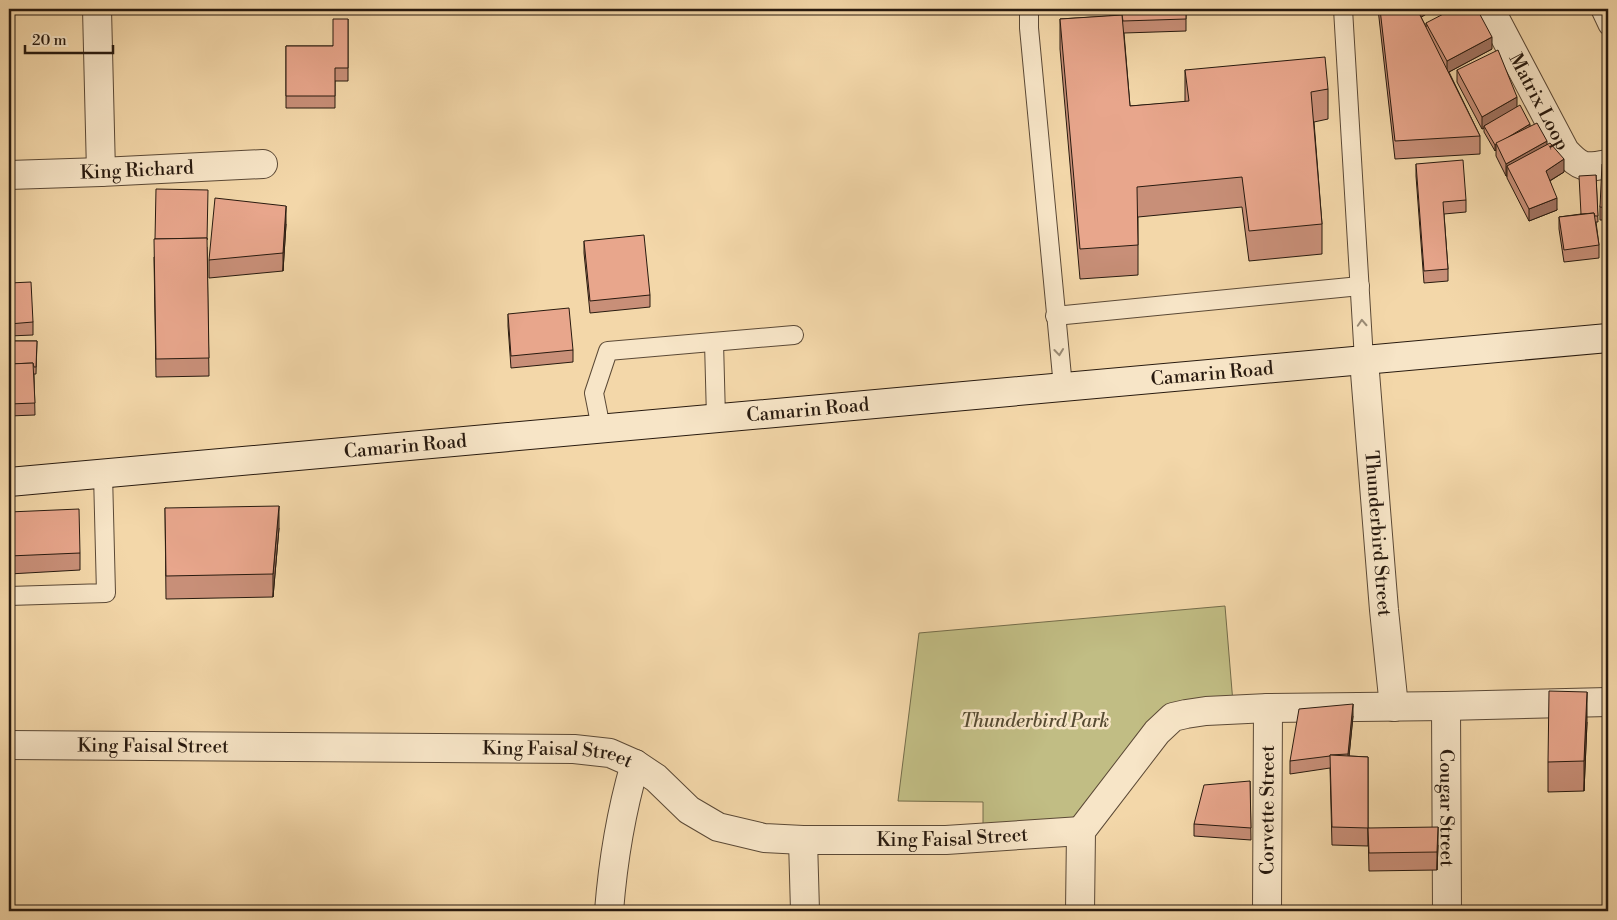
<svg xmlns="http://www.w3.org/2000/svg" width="1617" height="920" viewBox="0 0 1617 920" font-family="'Libre Bodoni',serif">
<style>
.green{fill:#c1bd84;stroke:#746c4a}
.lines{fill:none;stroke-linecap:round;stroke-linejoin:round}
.lane-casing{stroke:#5b4936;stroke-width:20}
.street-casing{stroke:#5b4936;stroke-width:30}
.secondary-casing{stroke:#281a0f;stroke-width:30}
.lane{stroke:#f7e5c7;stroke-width:18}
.street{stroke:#f7e5c7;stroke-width:28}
.secondary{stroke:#f7e5c7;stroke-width:28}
.wall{fill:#c88f78;stroke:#281a0f}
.shaded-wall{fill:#a27462;stroke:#281a0f}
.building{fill:#e8a68c;stroke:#281a0f}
.oneway{stroke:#9a8a74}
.labels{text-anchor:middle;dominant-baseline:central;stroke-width:5;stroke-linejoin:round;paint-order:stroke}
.street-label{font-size:19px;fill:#281a0f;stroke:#f7e5c7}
.park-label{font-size:19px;font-style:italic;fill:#564b32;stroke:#f7e5c7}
</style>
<rect width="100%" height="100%" fill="#f3d7a9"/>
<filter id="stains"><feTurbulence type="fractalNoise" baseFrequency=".004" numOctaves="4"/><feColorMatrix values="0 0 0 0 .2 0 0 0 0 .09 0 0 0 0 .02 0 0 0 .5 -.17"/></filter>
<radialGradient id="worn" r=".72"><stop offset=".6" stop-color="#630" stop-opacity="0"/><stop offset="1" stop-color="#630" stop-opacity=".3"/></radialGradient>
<path class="green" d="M1225 606 1233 703 1168 708 1077 823 983 829V802L898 801 919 633Z"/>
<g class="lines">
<g class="lane-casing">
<g id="lane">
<path d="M1029 9V28L1063 387"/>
<path d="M1343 9 1364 360"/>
<path d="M1600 9 1608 26"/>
<path d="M1055 316 1360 286"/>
<path d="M714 342 716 418"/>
<path d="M601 428 594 393 608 351 794 335"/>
<path d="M9 596 106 593 103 474"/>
</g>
</g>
<g class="street-casing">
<g id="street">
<path d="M97 9 101 172"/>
<path id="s1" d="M1490 9 1565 151C1582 169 1585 168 1608 164"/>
<path id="s2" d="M9 175 101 172 263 164"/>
<path id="s3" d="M1364 360 1384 610 1394 707"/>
<path id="s4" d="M1446 706 1447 911"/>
<path id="s5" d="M9 745 574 749 610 753 635 764 656 778 689 810 718 827 764 838 803 840H946L1081 831"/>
<path d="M803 840 805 911"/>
<path d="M609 911C613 861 621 812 635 764"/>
<path d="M1080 911 1081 831 1157 732 1173 717 1186 714 1206 711 1268 708 1446 706 1608 702"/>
<path id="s6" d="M1267 911 1268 708"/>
</g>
</g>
<g class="secondary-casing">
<g id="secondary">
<path id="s7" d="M9 482 1608 338"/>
</g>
</g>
<use href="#lane" class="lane"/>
<use href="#street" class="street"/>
<use href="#secondary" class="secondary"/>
</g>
<g class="wall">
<path d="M1110 9H1186V31L1124 33 1130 106 1185 102V70L1328 89V119L1314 122 1322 224V254L1249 261 1242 207 1138 217V275L1080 279 1060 49V19L1110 16Z"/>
<path d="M1378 9H1435L1421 17 1426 27V23L1492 49 1449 72 1480 136V154L1395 159Z"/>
<path d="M348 19V81H335V108H286V46H333Z"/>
<path d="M1457 70 1517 107 1530 126 1547 144 1564 172 1550 181 1557 210 1529 221 1507 178V176H1506L1496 156V150L1495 151 1484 132V128L1482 129 1457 82Z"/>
<path d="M1416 164 1466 200V212L1444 214 1448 269V281L1424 283 1416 176Z"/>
<path d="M1608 164V276H1607L1606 220H1600V207Z"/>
<path d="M1596 175 1598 222H1596L1599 245V258L1564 262 1559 229V217L1581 214Z"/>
<path d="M286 224 283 271 209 278V260Z"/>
<path d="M584 241 650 295V307L590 313 584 253Z"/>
<path d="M207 247 209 376 156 377 154 257Z"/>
<path d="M9 283 33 322V335L9 336Z"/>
<path d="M508 314 573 350V362L511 368 508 326Z"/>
<path d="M9 341H37L36 374H34L35 415 9 416Z"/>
<path d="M165 508 279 528 273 597 166 599Z"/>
<path d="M9 512 80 553V570L9 574Z"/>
<path d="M1353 716 1349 756 1368 757V846L1332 845 1330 768 1290 774V761Z"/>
<path d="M1587 722 1584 791 1548 792V762Z"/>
<path d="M1608 755V776L1606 775V763Z"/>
<path d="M1250 781 1251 840 1194 836V824Z"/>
<path d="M1368 828 1438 845 1437 870 1369 871Z"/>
</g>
<g class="shaded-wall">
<path d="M1418 9H1435L1418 19Z"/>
<path d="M1492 37V49L1447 73V61Z"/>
<path d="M1517 97V109L1484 126V128L1482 129V117Z"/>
<path d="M1530 124V130L1497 144Z"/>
<path d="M1547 141V153L1507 166V176H1506V164Z"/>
<path d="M1496 144V150L1495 151V145Z"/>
<path d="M1564 159V172L1546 183V171Z"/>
<path d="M1557 198V210L1529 221V209Z"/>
<path d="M286 206V224L283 271V253Z"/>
<path d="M279 506V528L273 597V574Z"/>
<path d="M1587 692V722L1584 791V761Z"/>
<path d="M1353 704V716L1348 766V754Z"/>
<path d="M1438 827V845L1437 870V852Z"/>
</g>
<g class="building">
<path d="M1110 9H1186V19L1123 21 1122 15 1110 16Z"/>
<path d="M1380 9H1417L1480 136 1395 141Z"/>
<path d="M1453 9H1477L1492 37 1447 61 1426 23Z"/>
<path d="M1122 15 1130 106 1189 101 1185 70 1325 57 1328 89 1311 92 1322 224 1249 231 1242 177 1137 187 1138 245 1080 249 1060 19Z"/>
<path d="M333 19H348V68H335V96H286V46H333Z"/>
<path d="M1498 50 1517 97 1482 117 1457 70Z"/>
<path d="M1520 105 1530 124 1495 145 1484 126Z"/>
<path d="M1537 123 1547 141 1506 164 1496 143Z"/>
<path d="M1550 143 1564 159 1546 171 1557 198 1529 209 1507 166Z"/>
<path d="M1463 160 1466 200 1443 202 1448 269 1424 271 1416 164Z"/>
<path d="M1602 164H1608V208L1600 207Z"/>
<path d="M1596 175 1598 216H1595L1594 213 1581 214 1579 176Z"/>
<path d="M156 189 208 190 207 240V238L155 239Z"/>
<path d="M215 198 286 206 283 253 209 260Z"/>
<path d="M1594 213 1599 245 1564 250 1559 217Z"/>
<path d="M1608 218V269H1607L1606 219Z"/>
<path d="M644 235 650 295 590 301 584 241Z"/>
<path d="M207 238 209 358 156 359 154 239Z"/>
<path d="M31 282 33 322 9 324V283Z"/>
<path d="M569 308 573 350 511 356 508 314Z"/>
<path d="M9 341H37L36 367H34L33 363 9 364Z"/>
<path d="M33 363 35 403 9 404V364Z"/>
<path d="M279 506 273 574 166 576 165 508Z"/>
<path d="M79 509 80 553 9 556V512Z"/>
<path d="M1549 691 1587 692 1584 761 1548 762Z"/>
<path d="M1353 704 1348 754 1330 755V756L1290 761 1299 709Z"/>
<path d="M1330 755 1368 757V828L1332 827Z"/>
<path d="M1608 755V764L1606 763Z"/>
<path d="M1250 781 1251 828 1194 824 1204 785Z"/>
<path d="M1438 827 1437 852 1369 853 1368 828Z"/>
</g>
<defs><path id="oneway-chevron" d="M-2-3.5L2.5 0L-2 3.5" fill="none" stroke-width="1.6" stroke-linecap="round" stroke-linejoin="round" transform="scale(1.25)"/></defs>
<g class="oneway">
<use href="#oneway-chevron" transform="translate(1362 323) rotate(-93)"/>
<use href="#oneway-chevron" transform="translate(1059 352) rotate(84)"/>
</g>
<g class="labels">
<g class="street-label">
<text stroke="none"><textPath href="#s1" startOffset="105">Matrix Loop</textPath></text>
<text stroke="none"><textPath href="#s2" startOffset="128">King Richard</textPath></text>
<text stroke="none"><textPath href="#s7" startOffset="1208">Camarin Road</textPath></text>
<text stroke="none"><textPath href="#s7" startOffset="802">Camarin Road</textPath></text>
<text stroke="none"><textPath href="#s7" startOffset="398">Camarin Road</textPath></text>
<text stroke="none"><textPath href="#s3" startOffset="174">Thunderbird Street</textPath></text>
<text stroke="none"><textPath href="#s5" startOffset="144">King Faisal Street</textPath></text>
<text stroke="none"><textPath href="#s5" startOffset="549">King Faisal Street</textPath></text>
<text stroke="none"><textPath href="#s4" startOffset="102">Cougar Street</textPath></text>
<text stroke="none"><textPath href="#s6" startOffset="101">Corvette Street</textPath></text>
<text stroke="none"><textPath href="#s5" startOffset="969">King Faisal Street</textPath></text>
</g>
<g class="park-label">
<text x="1035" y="721">Thunderbird Park</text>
</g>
</g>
<rect width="1617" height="920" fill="none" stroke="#f3d7a9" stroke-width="30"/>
<rect x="10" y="10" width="1597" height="900" fill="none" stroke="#281a0f" stroke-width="2.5"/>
<rect x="15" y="15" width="1587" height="890" fill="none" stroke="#281a0f"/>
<path d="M25 45v8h88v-8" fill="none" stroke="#281a0f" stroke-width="2.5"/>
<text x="32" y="45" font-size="15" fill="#281a0f" stroke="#f7e5c7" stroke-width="4" paint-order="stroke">20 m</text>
<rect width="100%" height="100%" filter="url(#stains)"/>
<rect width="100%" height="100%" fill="url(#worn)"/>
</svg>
